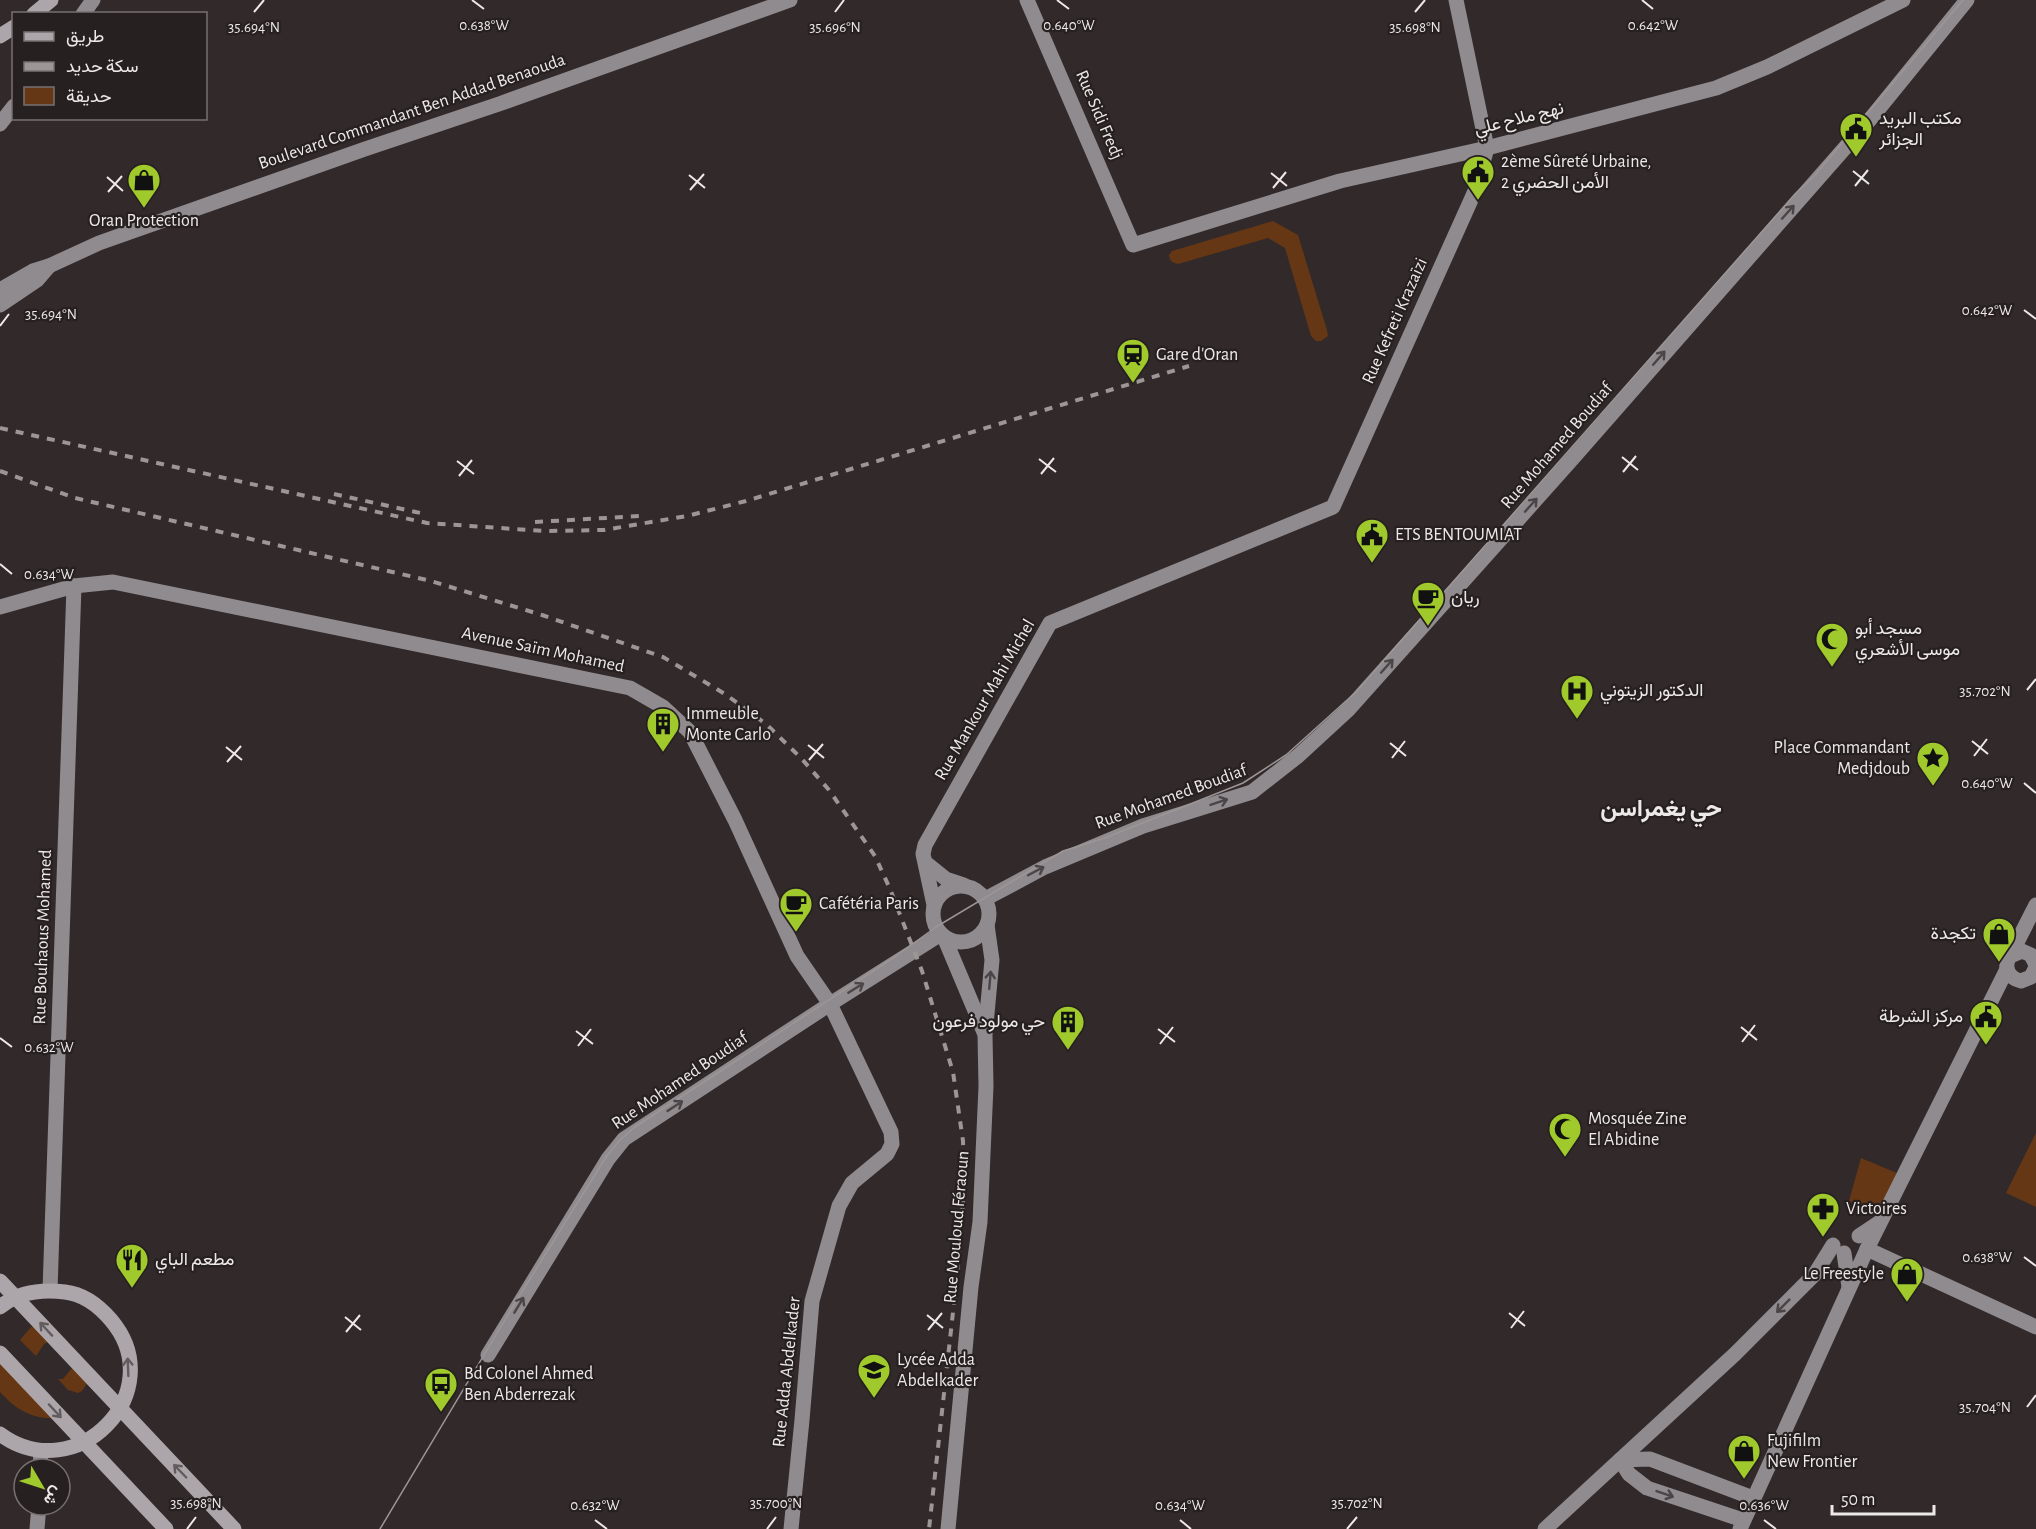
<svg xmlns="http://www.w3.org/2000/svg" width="2036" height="1529" viewBox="0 0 2036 1529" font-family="'Alegreya Sans',Vazirmatn,sans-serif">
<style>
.green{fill:#653714}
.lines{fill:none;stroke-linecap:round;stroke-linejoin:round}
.secondary{stroke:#908b8e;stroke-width:15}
.primary{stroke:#aca5a9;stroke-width:15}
.tram{stroke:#9d9697;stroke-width:1.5}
.rail{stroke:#9d9697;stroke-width:4;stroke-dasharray:8 8;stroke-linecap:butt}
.oneway{stroke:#4c4547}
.oneway2{stroke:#635c5e}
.ticks{fill:none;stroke:#eee9e9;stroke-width:2}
.labels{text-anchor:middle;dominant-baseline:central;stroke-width:4.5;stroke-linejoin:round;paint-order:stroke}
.street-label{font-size:18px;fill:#eee9e9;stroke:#272021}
.poi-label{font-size:18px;fill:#eee9e9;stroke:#272021;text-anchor:start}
.district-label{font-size:24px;font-weight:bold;fill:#eee9e9;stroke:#272021}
.ticks-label{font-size:15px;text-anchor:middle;fill:#eee9e9;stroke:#272021;stroke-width:4.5;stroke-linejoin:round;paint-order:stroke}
</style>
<rect width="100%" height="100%" fill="#31292a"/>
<g class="green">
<path d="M1273 221 1298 235 1327 330 1328 336 1321 341H1316L1311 336 1285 248 1268 238 1178 264C1172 262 1170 262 1169 255L1172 251Z"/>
<path d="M2036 1133V1207L2006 1193Z"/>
<path d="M1861 1158 1897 1173 1877 1213 1849 1201Z"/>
<path d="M35 1326 50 1341 44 1344 36 1356 20 1340 31 1327Z"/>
<path d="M0 1359 56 1418C33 1420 15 1409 0 1392Z"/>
<path d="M72 1368 88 1382 82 1391 78 1393 68 1390 58 1379H63Z"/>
</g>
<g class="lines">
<g class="secondary">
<path d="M1027 0 1133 245 1340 181 1487 148 1716 88 1767 67 1903 0"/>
<path d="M83 14 93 0"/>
<path d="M0 124 14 106"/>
<path d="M0 290 33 271 49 266 99 243 365 149 499 104 790 0"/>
<path d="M0 305 37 280 49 266"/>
<path d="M0 607 74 586 113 582 630 688 663 707 690 732 735 820 797 956 830 1004 891 1132 892 1144 887 1154 852 1183 839 1206 812 1301 802 1420 791 1529"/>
<path d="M926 863 946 879 964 885"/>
<circle cx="961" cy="914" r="28"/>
<path d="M985 899 1045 867 1143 826 1252 792 1298 756 1348 710 1573 458 1872 117 1967 0"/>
<path d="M934 905 923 854 925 845 1050 623 1333 507 1475 191 1487 148 1456 0"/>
<path d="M944 937 984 1032"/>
<path d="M2010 956 2036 905"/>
<path d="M2036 965 2031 955 2022 951 2010 956C2003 967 2008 978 2021 981L2031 977 2036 967"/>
<path d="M1859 1236 1880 1222"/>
<path d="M1867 1249 2036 1327"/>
<path d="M1844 1253 1849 1287"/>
<path d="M50 1290 74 586"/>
<path d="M488 1355 608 1159 624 1139 830 1004 941 934"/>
<path d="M1620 1460 1629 1474 1647 1488 1743 1520"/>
<path d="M1620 1460 1650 1459 1753 1498"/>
<path d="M40 1469 41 1451"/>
<path d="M37 1529 39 1505"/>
<path d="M948 1529 971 1287 980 1222 986 1086 985 1035 992 960 987 925"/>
<path d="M1545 1529 1735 1354 1815 1274 1833 1245"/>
<path d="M1740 1529 1867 1249 2007 969"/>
</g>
<g class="primary">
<path d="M34 14 51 0"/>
<path d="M0 36 14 27"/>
<path d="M0 1281 234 1529"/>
<path d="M0 1307C18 1292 42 1289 65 1292 83 1294 99 1306 111 1320 172 1392 76 1490 0 1434"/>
<path d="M0 1353 166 1529"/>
</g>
<path class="tram" d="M380 1529 515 1303 606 1157 620 1140 635 1127 896 956 936 927 1063 851 1105 838 1243 783 1286 755 1356 692 1795 194 1815 175 1963 0"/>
<g class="rail">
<path d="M0 428 427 523 544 531 604 530 687 516 746 501 1189 366"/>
<path d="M0 471 75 498 431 581 542 615 663 657 725 694 766 724 801 758 829 790 875 856 890 889 922 971 953 1072 963 1141 964 1190 957 1276 929 1529"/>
<path d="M334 494 425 514"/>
<path d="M535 522 640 516"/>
</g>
</g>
<defs><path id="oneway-shaft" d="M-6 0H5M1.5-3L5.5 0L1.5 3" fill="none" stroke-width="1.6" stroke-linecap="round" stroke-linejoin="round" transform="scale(1.5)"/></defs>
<g class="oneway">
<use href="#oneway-shaft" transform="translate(1788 212) rotate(-48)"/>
<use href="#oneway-shaft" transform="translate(1659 358) rotate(-49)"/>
<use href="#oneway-shaft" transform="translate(1531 505) rotate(-48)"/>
<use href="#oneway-shaft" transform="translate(1387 666) rotate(-48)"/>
<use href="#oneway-shaft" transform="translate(1219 802) rotate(-18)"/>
<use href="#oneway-shaft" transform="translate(1036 871) rotate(-28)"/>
<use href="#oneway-shaft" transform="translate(990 980) rotate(-85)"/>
<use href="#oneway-shaft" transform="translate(856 988) rotate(-32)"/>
<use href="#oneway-shaft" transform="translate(675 1106) rotate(-33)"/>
<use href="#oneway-shaft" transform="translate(519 1305) rotate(-59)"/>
<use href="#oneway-shaft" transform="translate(1783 1306) rotate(135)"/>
<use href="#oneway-shaft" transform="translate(1665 1494) rotate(19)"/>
</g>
<g class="oneway2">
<use href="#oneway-shaft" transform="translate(46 1329) rotate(-133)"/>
<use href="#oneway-shaft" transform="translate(128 1367) rotate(-92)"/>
<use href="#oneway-shaft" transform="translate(55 1411) rotate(47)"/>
<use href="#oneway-shaft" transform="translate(180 1471) rotate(-134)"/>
</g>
<path class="ticks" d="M472 0 484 9M1057 0 1069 9M1642 0 1653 9M254 12 264 0M835 12 844 0M1415 12 1425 0M1853 171 1869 184M1271 173 1287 186M689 175 705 188M107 177 123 191M1855 186 1868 170M1273 188 1286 172M690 190 704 174M108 192 122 176M2024 310 2036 319M0 326 9 314M1622 457 1638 470M1039 459 1056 472M457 461 474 474M1623 472 1636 456M1041 474 1054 458M459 476 472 460M0 564 12 574M2027 690 2036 679M1972 741 1988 754M1390 743 1406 756M808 745 824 758M226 747 242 760M1974 756 1987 739M1392 758 1405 741M809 760 823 744M227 762 241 746M2024 783 2036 793M1741 1027 1757 1040M1158 1029 1175 1042M576 1031 593 1044M0 1038 12 1047M1742 1042 1755 1025M1160 1044 1173 1027M578 1046 591 1029M2024 1257 2036 1266M1509 1313 1525 1326M927 1315 943 1328M345 1317 361 1330M1511 1328 1524 1311M928 1330 942 1313M346 1332 360 1315M2027 1407 2036 1395M595 1520 607 1529M1180 1520 1191 1529M1764 1520 1776 1529M187 1529 196 1517M767 1529 776 1517M1347 1529 1357 1517"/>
<defs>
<g id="civic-pin" transform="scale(1.725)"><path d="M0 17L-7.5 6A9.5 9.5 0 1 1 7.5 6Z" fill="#a0ca2c" stroke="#272021"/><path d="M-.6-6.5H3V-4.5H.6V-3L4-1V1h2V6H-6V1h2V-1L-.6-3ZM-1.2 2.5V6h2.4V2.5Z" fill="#111"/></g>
<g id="shop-pin" transform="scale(1.725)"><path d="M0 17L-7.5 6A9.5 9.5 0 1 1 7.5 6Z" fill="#a0ca2c" stroke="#272021"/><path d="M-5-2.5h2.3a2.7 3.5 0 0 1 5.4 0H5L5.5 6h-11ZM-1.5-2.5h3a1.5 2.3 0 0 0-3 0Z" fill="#111"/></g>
<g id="station-pin" transform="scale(1.725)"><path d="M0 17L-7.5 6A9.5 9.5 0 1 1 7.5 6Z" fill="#a0ca2c" stroke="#272021"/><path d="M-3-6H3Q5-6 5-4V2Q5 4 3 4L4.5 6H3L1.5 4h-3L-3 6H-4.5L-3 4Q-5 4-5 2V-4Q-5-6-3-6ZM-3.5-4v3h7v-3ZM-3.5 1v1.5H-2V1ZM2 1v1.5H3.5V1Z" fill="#111"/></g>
<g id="cafe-pin" transform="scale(1.725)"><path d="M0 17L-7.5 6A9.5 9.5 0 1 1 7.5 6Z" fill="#a0ca2c" stroke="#272021"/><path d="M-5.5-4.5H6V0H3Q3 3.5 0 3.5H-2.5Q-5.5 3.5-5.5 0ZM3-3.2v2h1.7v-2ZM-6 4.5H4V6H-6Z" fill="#111"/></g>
<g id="mosque-pin" transform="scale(1.725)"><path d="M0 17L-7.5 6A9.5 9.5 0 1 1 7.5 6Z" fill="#a0ca2c" stroke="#272021"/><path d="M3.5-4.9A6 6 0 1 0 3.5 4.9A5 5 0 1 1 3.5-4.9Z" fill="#111"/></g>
<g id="hospital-pin" transform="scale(1.725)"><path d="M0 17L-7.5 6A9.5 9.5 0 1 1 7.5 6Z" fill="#a0ca2c" stroke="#272021"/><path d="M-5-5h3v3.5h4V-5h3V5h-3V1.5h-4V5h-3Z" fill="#111"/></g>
<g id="building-pin" transform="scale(1.725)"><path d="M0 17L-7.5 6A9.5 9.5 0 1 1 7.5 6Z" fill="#a0ca2c" stroke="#272021"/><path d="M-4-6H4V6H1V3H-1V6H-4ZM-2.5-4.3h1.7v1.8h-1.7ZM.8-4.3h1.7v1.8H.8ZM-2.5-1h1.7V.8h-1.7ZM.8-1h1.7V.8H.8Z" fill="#111"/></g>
<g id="sight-pin" transform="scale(1.725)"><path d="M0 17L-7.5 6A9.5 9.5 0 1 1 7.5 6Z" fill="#a0ca2c" stroke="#272021"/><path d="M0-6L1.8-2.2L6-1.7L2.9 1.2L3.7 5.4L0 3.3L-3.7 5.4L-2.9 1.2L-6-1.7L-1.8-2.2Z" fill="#111"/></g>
<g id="pharmacy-pin" transform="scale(1.725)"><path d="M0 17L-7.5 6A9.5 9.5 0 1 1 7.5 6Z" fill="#a0ca2c" stroke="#272021"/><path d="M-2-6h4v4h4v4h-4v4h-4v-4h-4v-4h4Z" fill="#111"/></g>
<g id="restaurant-pin" transform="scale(1.725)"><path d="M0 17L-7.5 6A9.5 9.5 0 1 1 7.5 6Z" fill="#a0ca2c" stroke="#272021"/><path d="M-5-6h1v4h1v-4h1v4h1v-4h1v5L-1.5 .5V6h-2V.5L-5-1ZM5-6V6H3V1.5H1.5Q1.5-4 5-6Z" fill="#111"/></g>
<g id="school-pin" transform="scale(1.725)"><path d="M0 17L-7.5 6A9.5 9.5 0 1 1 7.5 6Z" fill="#a0ca2c" stroke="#272021"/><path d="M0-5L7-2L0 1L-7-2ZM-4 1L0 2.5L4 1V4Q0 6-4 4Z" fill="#111"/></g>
<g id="bus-pin" transform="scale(1.725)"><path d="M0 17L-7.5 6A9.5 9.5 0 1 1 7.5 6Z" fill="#a0ca2c" stroke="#272021"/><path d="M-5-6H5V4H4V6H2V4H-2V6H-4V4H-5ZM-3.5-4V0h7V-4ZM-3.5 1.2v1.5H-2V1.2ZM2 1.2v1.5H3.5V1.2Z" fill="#111"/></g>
</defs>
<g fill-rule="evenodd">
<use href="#civic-pin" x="1856" y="129"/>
<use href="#civic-pin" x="1478" y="172"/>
<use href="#shop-pin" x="144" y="180"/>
<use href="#station-pin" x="1133" y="355"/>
<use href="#civic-pin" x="1372" y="535"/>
<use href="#cafe-pin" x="1428" y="598"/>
<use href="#mosque-pin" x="1832" y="639"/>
<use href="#hospital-pin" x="1577" y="691"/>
<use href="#building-pin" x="663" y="724"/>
<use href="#sight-pin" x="1933" y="758"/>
<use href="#cafe-pin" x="796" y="904"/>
<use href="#shop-pin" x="1999" y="934"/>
<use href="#civic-pin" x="1986" y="1017"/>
<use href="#building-pin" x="1068" y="1022"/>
<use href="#mosque-pin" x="1565" y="1129"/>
<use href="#pharmacy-pin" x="1823" y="1209"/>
<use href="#restaurant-pin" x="132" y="1260"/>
<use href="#shop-pin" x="1907" y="1274"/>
<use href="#school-pin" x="874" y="1370"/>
<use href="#bus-pin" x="441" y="1384"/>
<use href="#shop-pin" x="1744" y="1451"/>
</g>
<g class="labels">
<g class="street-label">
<text transform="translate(412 112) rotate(-19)">Boulevard Commandant Ben Addad Benaouda</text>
<text transform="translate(1099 115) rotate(67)">Rue Sidi Fredj</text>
<text transform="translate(1519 119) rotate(-14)">نهج ملاح علي</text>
<text transform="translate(1395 321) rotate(-66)">Rue Kefreti Krazaïzi</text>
<text transform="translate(1557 446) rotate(-49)">Rue Mohamed Boudiaf</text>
<text transform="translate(543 650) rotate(12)">Avenue Saïm Mohamed</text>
<text transform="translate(985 700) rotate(-60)">Rue Mankour Mahi Michel</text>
<text transform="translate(1171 797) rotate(-20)">Rue Mohamed Boudiaf</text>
<text transform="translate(43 937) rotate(-88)">Rue Bouhaous Mohamed</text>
<text transform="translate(680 1081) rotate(-34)">Rue Mohamed Boudiaf</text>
<text transform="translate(957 1227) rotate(-85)">Rue Mouloud Féraoun</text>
<text transform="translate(787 1372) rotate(-84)">Rue Adda Abdelkader</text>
</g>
<g class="poi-label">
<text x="1879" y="119">مكتب البريد<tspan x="1879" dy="21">الجزائر</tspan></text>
<text x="1501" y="162">2ème Sûreté Urbaine,<tspan x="1501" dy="21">الأمن الحضري 2</tspan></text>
<text x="144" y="221" text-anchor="middle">Oran Protection</text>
<text x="1156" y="355">Gare d'Oran</text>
<text x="1395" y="535">ETS BENTOUMIAT</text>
<text x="1451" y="598">ريان</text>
<text x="1855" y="629">مسجد أبو<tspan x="1855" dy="21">موسى الأشعري</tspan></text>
<text x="1600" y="691">الدكتور الزيتوني</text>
<text x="686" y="714">Immeuble<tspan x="686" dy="21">Monte Carlo</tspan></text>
<text x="1910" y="748" text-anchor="end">Place Commandant<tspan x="1910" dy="21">Medjdoub</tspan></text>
<text x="819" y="904">Cafétéria Paris</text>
<text x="1976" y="934" text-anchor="end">تكجدة</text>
<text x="1963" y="1017" text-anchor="end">مركز الشرطة</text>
<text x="1045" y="1022" text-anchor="end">حي مولود فرعون</text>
<text x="1588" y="1119">Mosquée Zine<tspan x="1588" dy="21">El Abidine</tspan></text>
<text x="1846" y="1209">Victoires</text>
<text x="155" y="1260">مطعم الباي</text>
<text x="1884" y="1274" text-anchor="end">Le Freestyle</text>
<text x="897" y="1360">Lycée Adda<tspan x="897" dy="21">Abdelkader</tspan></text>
<text x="464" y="1374">Bd Colonel Ahmed<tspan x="464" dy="21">Ben Abderrezak</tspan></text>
<text x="1767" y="1441">Fujifilm<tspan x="1767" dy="21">New Frontier</tspan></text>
</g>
<g class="district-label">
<text x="1661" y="809">حي يغمراسن</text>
</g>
</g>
<g class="ticks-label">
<text x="484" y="30">0.638°W</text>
<text x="1069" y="30">0.640°W</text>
<text x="1653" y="30">0.642°W</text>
<text x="1415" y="32">35.698°N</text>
<text x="254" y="32">35.694°N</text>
<text x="835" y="32">35.696°N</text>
<text x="1987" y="315">0.642°W</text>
<text x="51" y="319">35.694°N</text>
<text x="49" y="579">0.634°W</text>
<text x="1985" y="696">35.702°N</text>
<text x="1987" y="788">0.640°W</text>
<text x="49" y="1052">0.632°W</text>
<text x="1987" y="1262">0.638°W</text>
<text x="1985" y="1412">35.704°N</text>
<text x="196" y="1508">35.698°N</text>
<text x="776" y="1508">35.700°N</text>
<text x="1357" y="1508">35.702°N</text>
<text x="595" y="1510">0.632°W</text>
<text x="1180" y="1510">0.634°W</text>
<text x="1764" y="1510">0.636°W</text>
</g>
<rect x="12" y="12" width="195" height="108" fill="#272021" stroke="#777071" stroke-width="1.5"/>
<rect x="24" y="32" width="30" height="9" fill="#aca5a9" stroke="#777071" stroke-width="1.5"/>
<text x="66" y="42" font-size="18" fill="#eee9e9">طريق</text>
<rect x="24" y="62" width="30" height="9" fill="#9d9697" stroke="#777071" stroke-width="1.5"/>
<text x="66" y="72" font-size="18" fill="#eee9e9">سكة حديد</text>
<rect x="24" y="87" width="30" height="18" fill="#653714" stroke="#777071" stroke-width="1.5"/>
<text x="66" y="102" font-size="18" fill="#eee9e9">حديقة</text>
<g transform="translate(42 1487) rotate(129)"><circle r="28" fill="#272021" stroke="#777071" stroke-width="1.5"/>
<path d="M0-4.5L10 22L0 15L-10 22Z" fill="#a0ca2c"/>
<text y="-9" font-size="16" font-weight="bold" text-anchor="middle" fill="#eee9e9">ش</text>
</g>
<path d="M1832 1505v9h102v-9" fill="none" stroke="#eee9e9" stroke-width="3"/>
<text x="1841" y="1505" font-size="18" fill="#eee9e9" stroke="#272021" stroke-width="4.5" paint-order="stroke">50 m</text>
</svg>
